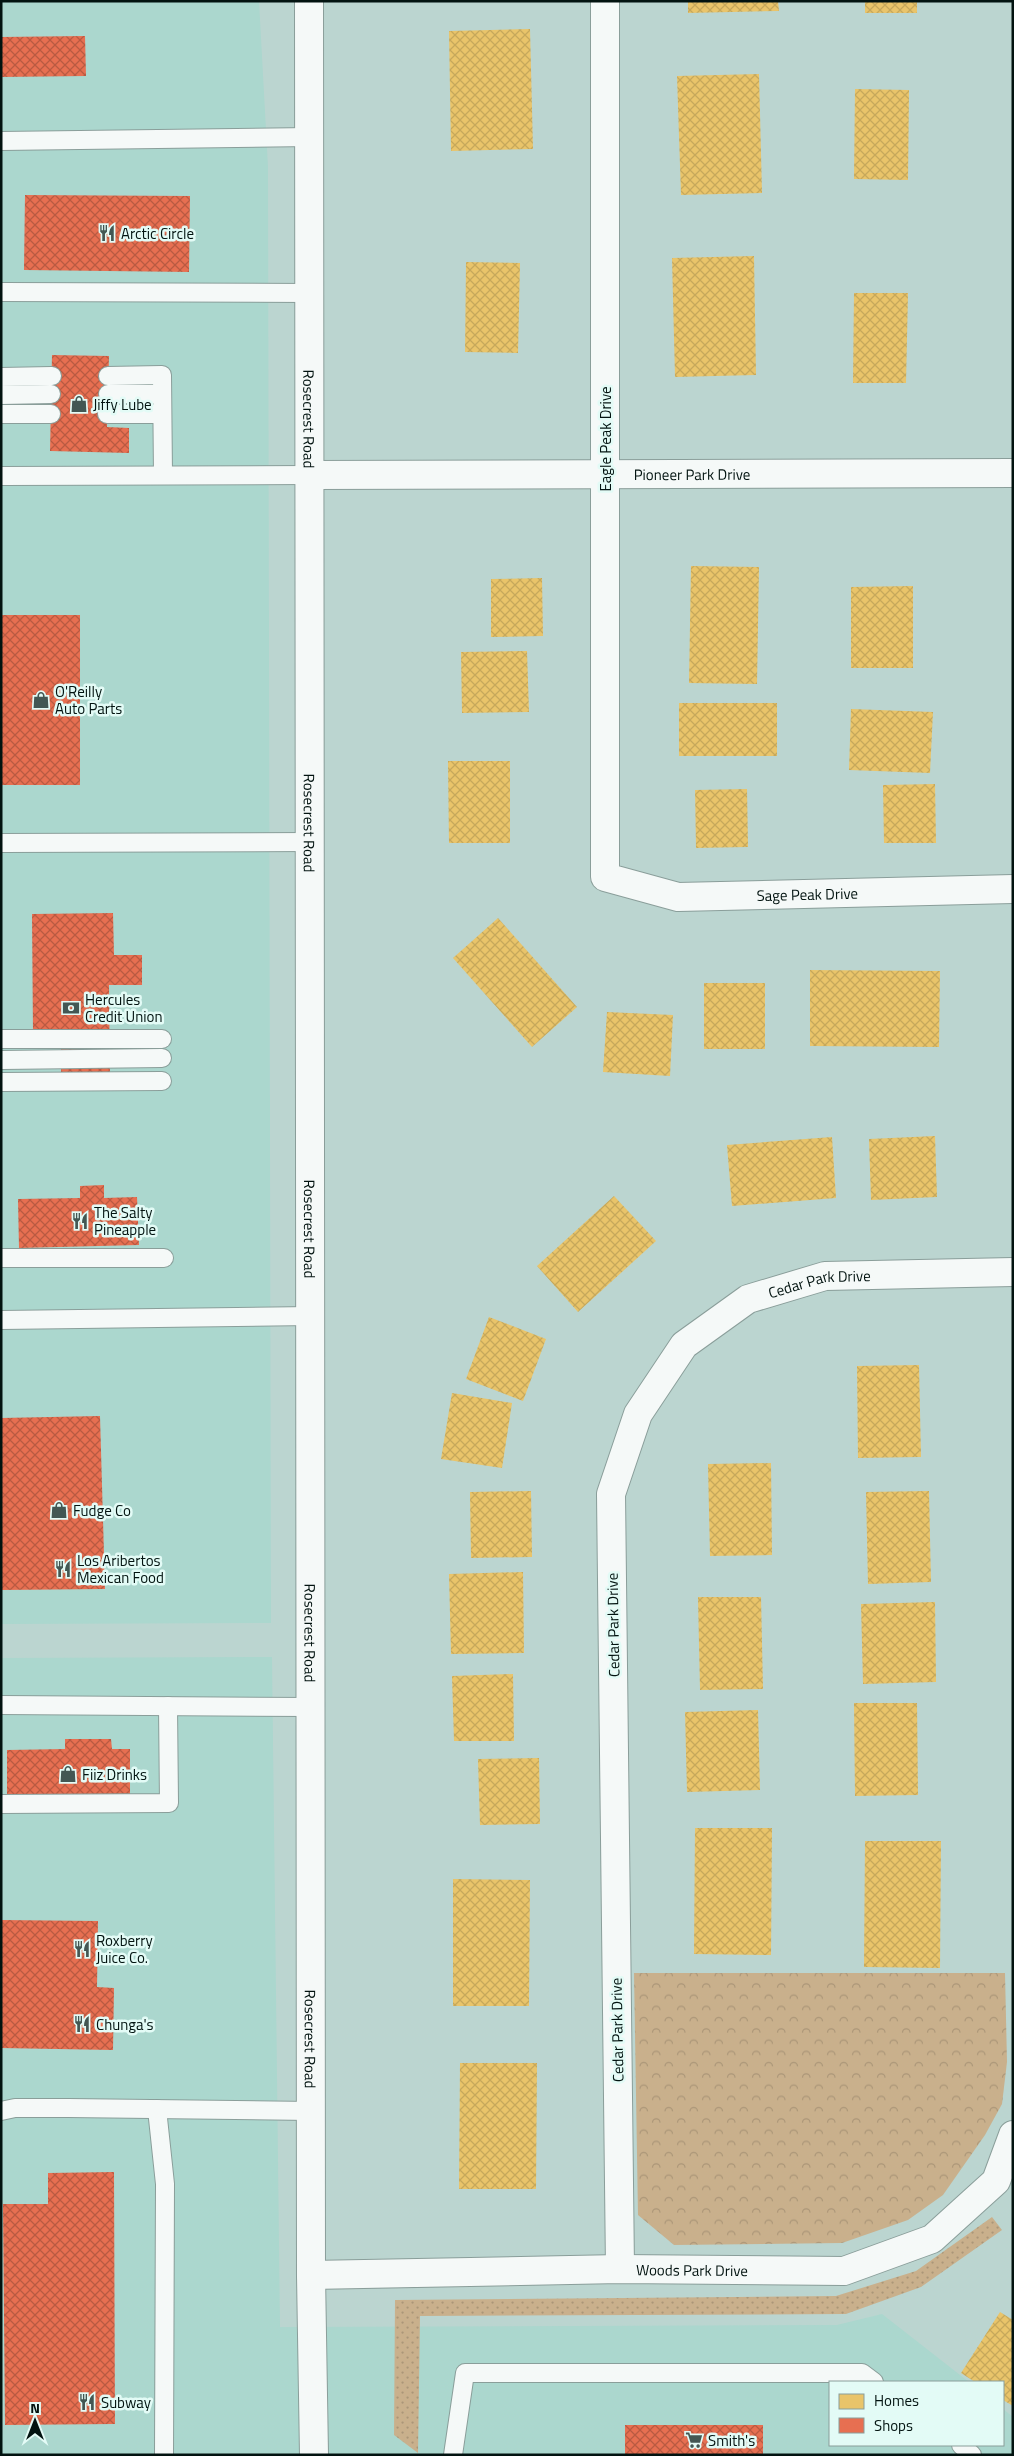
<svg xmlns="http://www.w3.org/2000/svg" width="1014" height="2456" viewBox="0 0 1014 2456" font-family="'Titillium Web',sans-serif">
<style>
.built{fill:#abd7ce}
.grass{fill:url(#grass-dots)}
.park{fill:url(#park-crowns)}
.homes{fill:url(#homes-cross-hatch)}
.shops{fill:url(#shops-cross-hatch)}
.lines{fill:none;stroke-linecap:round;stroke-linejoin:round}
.service-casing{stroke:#8a9e9a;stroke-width:20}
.minor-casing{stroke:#8a9e9a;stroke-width:30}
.secondary-casing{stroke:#8a9e9a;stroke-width:30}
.service{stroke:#f5f9f8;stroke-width:18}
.minor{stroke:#f5f9f8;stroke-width:28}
.secondary{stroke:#f5f9f8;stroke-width:28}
.labels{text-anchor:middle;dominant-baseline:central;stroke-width:5;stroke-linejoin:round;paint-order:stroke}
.poi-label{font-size:15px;fill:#021310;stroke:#e3fbf6;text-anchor:start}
.street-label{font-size:15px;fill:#021310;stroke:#e3fbf6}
</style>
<defs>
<pattern id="grass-dots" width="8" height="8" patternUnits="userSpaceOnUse" patternTransform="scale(1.25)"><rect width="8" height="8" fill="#c9b08c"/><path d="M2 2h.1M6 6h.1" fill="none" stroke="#ab9678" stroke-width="1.8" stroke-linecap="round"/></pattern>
<pattern id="park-crowns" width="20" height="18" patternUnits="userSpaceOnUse" patternTransform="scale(1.25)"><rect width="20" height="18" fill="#c9b08c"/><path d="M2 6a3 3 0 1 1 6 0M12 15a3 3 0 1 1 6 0" fill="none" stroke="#ab9678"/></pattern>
<pattern id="homes-cross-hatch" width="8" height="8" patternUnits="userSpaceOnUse" patternTransform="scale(1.25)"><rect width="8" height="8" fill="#e9c46a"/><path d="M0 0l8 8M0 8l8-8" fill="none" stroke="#c6a85b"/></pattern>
<pattern id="shops-cross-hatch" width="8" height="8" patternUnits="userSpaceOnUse" patternTransform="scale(1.25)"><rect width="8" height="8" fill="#e76f51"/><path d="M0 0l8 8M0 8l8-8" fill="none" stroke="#b95a42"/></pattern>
</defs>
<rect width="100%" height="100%" fill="#bbd5d0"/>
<g class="built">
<path d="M1 1H259L268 167 271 1623 1 1624Z"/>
<path d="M272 1657 280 2327 837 2325 882 2314 969 2382H830V2445H1003V2409L1013 2417V2455H1V1658Z"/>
</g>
<path class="grass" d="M992 2217 1002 2230 921 2287 846 2314 420 2316 418 2453 394 2435 395 2300 836 2296 916 2271Z"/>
<path class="park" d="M634 1973H1005L1007 2062 1002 2104 985 2135 943 2195 908 2220 842 2243 674 2245 638 2215Z"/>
<g class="homes">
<path d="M688 1H778L779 11 688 13Z"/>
<rect x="865" y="1" width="52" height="12"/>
<path d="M530 29 533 149 451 151 449 31Z"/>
<path d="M759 74 762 193 681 195 677 76Z"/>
<path d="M855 89 909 90 908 180 854 179Z"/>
<path d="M754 256 756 375 675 377 672 258Z"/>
<path d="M466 262 520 263 518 353 465 352Z"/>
<path d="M854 293H908L906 383H853Z"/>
<path d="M691 566 759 567 757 684 689 683Z"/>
<path d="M542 578 543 636 491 637V579Z"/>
<path d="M913 586V668H851V587Z"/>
<path d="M527 651 529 712 462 713 461 652Z"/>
<rect x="679" y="703" width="98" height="53"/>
<path d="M851 709 933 712 930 773 849 770Z"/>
<path d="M448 761H510V843H449Z"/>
<path d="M935 784 936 843H884L883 785Z"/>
<path d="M747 789 748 847 696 848 695 790Z"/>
<path d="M498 918 577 1007 532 1047 453 958Z"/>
<path d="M810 970 940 971 939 1047 810 1046Z"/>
<rect x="704" y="983" width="61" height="66"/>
<path d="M607 1012 673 1015 670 1076 603 1072Z"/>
<path d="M935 1136 937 1197 871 1200 869 1139Z"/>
<path d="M832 1137 836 1198 732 1206 727 1145Z"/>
<path d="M614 1196 656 1241 578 1312 537 1266Z"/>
<path d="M489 1317 546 1339 523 1401 466 1379Z"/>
<path d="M919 1365 921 1457 858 1458 857 1366Z"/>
<path d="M452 1393 512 1403 502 1468 441 1459Z"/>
<path d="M771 1463 772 1555 710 1556 708 1464Z"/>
<path d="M531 1491 532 1557 471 1558 470 1492Z"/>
<path d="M929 1491 931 1582 868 1584 866 1492Z"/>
<path d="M523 1572 524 1653 451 1654 449 1574Z"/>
<path d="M698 1597H761L763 1689 700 1690Z"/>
<path d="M935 1602 936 1682 863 1684 861 1604Z"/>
<path d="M513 1674 514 1741H454L452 1676Z"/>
<path d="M854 1703H917L918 1795 855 1796Z"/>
<path d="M758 1710 760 1790 687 1792 685 1712Z"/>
<path d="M539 1758 540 1824 480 1825 478 1759Z"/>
<path d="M695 1828H772L771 1955 694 1954Z"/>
<path d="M865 1841H941L940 1968 864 1967Z"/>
<path d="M453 1879 530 1880 529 2006H453Z"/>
<path d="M460 2063H537L536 2189H459Z"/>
<path d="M1000 2312 1013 2320V2406L1003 2400V2382H975L961 2373Z"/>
</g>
<g class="shops">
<path d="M85 36 86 76 1 77V37Z"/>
<path d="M25 195 190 196 189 272 24 270Z"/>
<path d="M52 355 109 356 107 427 129 428V453L50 451Z"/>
<rect x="1" y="615" width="79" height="170"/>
<path d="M113 913 114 955H142V985H109L110 1079 61 1080V1032H33L32 914Z"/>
<path d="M104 1185V1198L137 1197 139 1245 19 1248 18 1199 80 1198V1186Z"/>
<path d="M100 1416 105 1589 1 1590V1418Z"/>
<path d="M65 1739H111L112 1749H130V1798L7 1800V1750L65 1749Z"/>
<path d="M1 1920 98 1921 97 1987 114 1988 113 2050 1 2048Z"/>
<path d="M114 2172 115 2424 5 2425 3 2204H48V2173Z"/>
<rect x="625" y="2425" width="138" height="30"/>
</g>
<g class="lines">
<g class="service-casing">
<g id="service">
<path d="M1 141 310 137"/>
<path d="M1 292 310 293"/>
<path d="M108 376 162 375 163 475"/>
<path d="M1 377 52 376"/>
<path d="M108 394H162"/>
<path d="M1 395 51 394"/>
<path d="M1 414H51"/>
<path d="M107 414H162"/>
<path d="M1 476 311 475"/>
<path d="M1 843 311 842"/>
<path d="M2 1039H162"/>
<path d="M2 1060 162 1058"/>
<path d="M2 1082 162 1081"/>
<path d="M1 1258H164"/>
<path d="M1 1320 311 1316"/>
<path d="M1 1705 311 1707"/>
<path d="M1 1804 169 1803 168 1706"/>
<path d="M157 2109 165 2184 164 2455"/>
<path d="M1 2111 15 2108H68L311 2111"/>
<path d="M961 2445 972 2455"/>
<path d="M453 2455 465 2373H862L874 2382"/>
</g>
</g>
<g class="minor-casing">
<g id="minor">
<path id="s1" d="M605 1V877L678 897 1013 889"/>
<path id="s2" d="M311 475 1013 473"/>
<path id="s3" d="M620 2269 611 1494 638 1414 684 1345 748 1299 825 1276 1013 1272"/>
<path id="s4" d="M311 2275 620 2269 844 2271 932 2239 996 2181 1013 2135"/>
</g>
</g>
<g class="secondary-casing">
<g id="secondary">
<path id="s5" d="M309 1 311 2275 314 2455"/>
</g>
</g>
<use href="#service" class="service"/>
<use href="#minor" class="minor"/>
<use href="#secondary" class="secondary"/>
</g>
<defs>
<g id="restaurant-bare" transform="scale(1.35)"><path d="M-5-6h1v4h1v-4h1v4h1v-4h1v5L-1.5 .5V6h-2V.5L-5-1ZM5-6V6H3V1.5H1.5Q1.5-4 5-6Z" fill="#435753" stroke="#e3fbf6" stroke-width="2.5" paint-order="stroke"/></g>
<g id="shop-bare" transform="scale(1.35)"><path d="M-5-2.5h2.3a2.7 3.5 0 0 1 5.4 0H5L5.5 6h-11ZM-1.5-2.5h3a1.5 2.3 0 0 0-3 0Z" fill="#435753" stroke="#e3fbf6" stroke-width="2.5" paint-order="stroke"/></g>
<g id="bank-bare" transform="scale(1.35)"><path d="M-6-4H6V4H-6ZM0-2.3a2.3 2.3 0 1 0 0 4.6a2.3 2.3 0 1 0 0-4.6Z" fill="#435753" stroke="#e3fbf6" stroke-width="2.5" paint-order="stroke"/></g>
<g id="supermarket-bare" transform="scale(1.35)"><path d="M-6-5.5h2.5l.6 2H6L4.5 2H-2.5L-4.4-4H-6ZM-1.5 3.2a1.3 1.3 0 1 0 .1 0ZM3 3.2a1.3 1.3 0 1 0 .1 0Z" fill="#435753" stroke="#e3fbf6" stroke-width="2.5" paint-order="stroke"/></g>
</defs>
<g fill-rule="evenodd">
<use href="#restaurant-bare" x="107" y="233"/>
<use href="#shop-bare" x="79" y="404"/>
<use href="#shop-bare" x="41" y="700"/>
<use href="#bank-bare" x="71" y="1008"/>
<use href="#restaurant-bare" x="80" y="1221"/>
<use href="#shop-bare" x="59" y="1510"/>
<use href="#restaurant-bare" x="63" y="1569"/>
<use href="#shop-bare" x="68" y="1774"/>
<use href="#restaurant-bare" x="82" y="1949"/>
<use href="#restaurant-bare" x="82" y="2024"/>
<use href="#restaurant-bare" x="87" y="2402"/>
<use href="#supermarket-bare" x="694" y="2440"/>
</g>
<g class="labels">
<g class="poi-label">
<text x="121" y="233">Arctic Circle</text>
<text x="93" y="404">Jiffy Lube</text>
<text x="55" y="691">O'Reilly<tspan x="55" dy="17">Auto Parts</tspan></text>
<text x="85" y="999">Hercules<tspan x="85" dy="17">Credit Union</tspan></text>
<text x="94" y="1212">The Salty<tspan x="94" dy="17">Pineapple</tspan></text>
<text x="73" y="1510">Fudge Co</text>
<text x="77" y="1560">Los Aribertos<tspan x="77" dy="17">Mexican Food</tspan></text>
<text x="82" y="1774">Fiiz Drinks</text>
<text x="96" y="1940">Roxberry<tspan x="96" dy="17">Juice Co.</tspan></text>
<text x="96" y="2024">Chunga's</text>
<text x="101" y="2402">Subway</text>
<text x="708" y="2440">Smith's</text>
</g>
<g class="street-label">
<text stroke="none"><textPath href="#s5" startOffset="418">Rosecrest Road</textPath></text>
<text transform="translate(605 439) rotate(-90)">Eagle Peak Drive</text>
<text stroke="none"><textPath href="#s2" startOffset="381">Pioneer Park Drive</textPath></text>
<text stroke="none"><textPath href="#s5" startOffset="822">Rosecrest Road</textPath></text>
<text stroke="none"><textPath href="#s1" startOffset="1081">Sage Peak Drive</textPath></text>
<text stroke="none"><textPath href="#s5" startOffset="1228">Rosecrest Road</textPath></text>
<text stroke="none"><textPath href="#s3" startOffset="1095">Cedar Park Drive</textPath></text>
<text transform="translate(613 1625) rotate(-91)">Cedar Park Drive</text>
<text stroke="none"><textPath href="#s5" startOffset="1632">Rosecrest Road</textPath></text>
<text transform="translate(617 2030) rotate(-91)">Cedar Park Drive</text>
<text stroke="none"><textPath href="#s5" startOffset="2038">Rosecrest Road</textPath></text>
<text stroke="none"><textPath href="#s4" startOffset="381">Woods Park Drive</textPath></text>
</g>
</g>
<rect width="1014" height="2456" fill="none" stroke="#021310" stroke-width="5"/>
<rect x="829" y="2381" width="175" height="65" fill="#e3fbf6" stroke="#899e9a"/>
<rect x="839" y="2394" width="25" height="15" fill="#e9c46a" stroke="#899e9a"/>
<text x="874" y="2406" font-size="15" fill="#021310">Homes</text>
<rect x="839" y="2418" width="25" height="15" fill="#e76f51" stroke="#899e9a"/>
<text x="874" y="2431" font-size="15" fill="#021310">Shops</text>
<g transform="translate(35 2421)" stroke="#e3fbf6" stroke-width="4" paint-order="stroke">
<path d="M0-4L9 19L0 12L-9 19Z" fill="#021310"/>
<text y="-8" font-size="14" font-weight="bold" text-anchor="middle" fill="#021310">N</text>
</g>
</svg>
